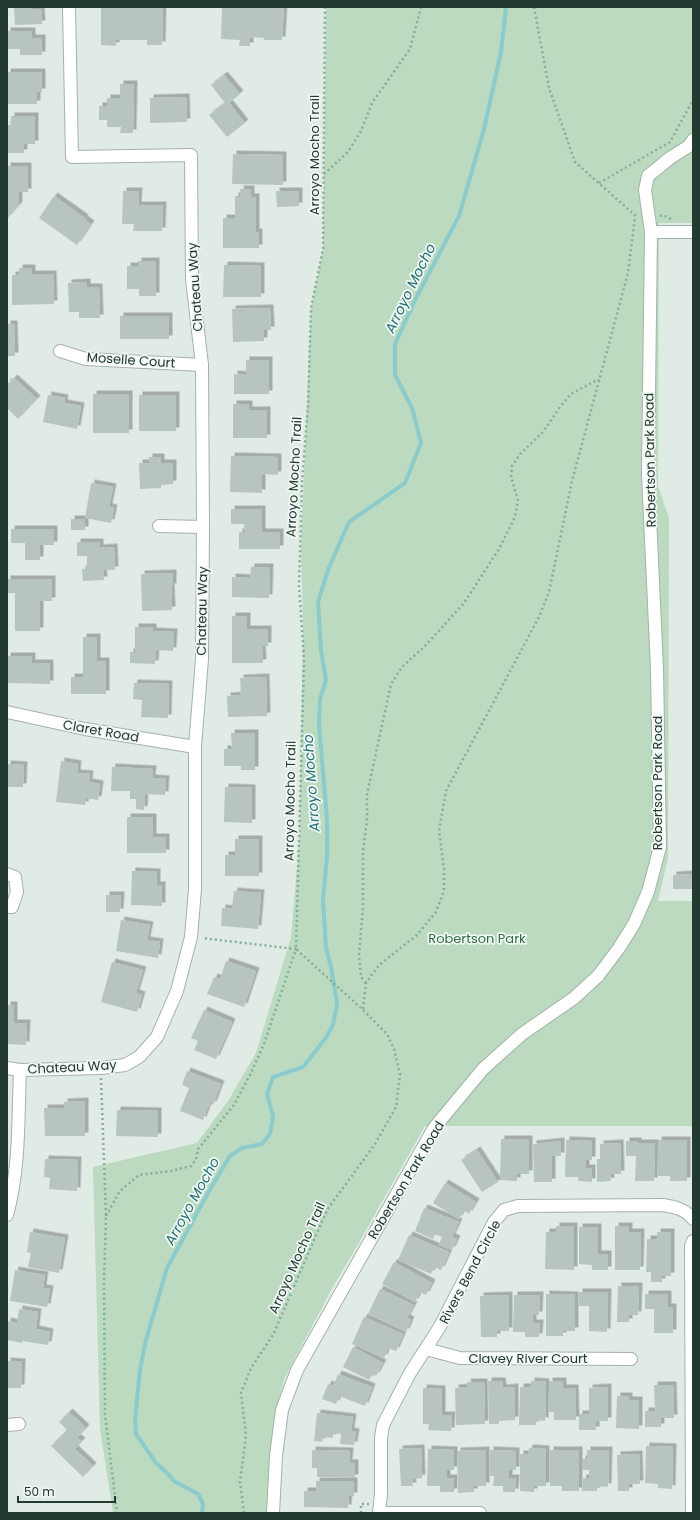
<svg xmlns="http://www.w3.org/2000/svg" width="700" height="1520" viewBox="0 0 700 1520" font-family="Poppins,sans-serif">
<style>
.green{fill:#bbdabf}
.lines{fill:none;stroke-linecap:round;stroke-linejoin:round}
.stream{stroke:#8ccbcc;stroke-width:4}
.building{fill:#b7c5be;filter:url(#shadow)}
.minor-casing{stroke:#a4b2ab;stroke-width:14}
.path{stroke:#84ac9a;stroke-width:2.5;stroke-dasharray:2 3;stroke-linecap:butt}
.minor{stroke:#fff;stroke-width:12}
.labels{text-anchor:middle;dominant-baseline:central;stroke-width:3.5;stroke-linejoin:round;paint-order:stroke}
.street-label{font-size:13px;fill:#233a31;stroke:#f1f7f4}
.park-label{font-size:13px;fill:#2f6e3f;stroke:#f1f7f4}
.water-label{font-size:14px;font-style:italic;fill:#217072;stroke:#f1f7f4}
</style>
<defs>
<filter id="shadow"><feDropShadow dx="3.5" dy="-3.5" stdDeviation="0" flood-color="#0004"/></filter>
</defs>
<rect width="100%" height="100%" fill="#e1ebe5"/>
<path class="green" d="M326 7H693V223H659L658 486 669 518 668 858 658 901H693V1126H425L357 1246 334 1285 285 1377 279 1398 274 1421 269 1513H113L100 1429 93 1167 197 1143 228 1101 256 1053 291 937 299 843 303 632 301 545 311 308 323 249Z"/>
<g class="lines">
<path class="stream" d="M202 1513 203 1504 198 1494 174 1481 166 1472 156 1463 136 1434 135 1419 140 1370 146 1340 167 1268 208 1193 230 1156 242 1148 262 1144 270 1134 273 1116 267 1094 273 1077 303 1067 325 1039 333 1025 337 1004 331 967 326 948 323 900 327 856V819L319 725 320 699 326 680 321 651 318 602 328 570 349 522 405 483 421 443 412 408 395 375V344L415 300 459 216 484 129 501 52 506 7"/>
</g>
<g class="building">
<path d="M14 7H32V9H41L42 24 15 25Z"/>
<path d="M101 7 163 8 162 45H147V40H116V46L101 45Z"/>
<path d="M222 7H284L282 40H264V38L250 37V46H239L240 40 221 39Z"/>
<path d="M7 31H32V38H42V55H20V49H7Z"/>
<path d="M7 72H42V92H37V104H7Z"/>
<path d="M224 75 240 94 229 103 245 123 227 137 209 115 225 103 211 85Z"/>
<path d="M120 84H134L133 133H120L121 127H107V120H99V106H107V98H120Z"/>
<path d="M186 97 187 122 150 123V98Z"/>
<path d="M11 116H35V144H24V153H7V125H11Z"/>
<path d="M233 154 283 155V185L232 184Z"/>
<path d="M7 166H28V192H19V205L7 219Z"/>
<path d="M240 189H251V197H256V232H259V248H223V218H235V196H241Z"/>
<path d="M123 191H139L138 205H163L162 231H133L134 224H122Z"/>
<path d="M276 191H299V206L277 207Z"/>
<path d="M54 196 85 218 84 219 91 224 77 245 39 218Z"/>
<path d="M138 261H156V296H139V289H127V266H138Z"/>
<path d="M224 265 261 266V297H223Z"/>
<path d="M19 268H32V274H53L54 304 12 305V275H19Z"/>
<path d="M87 282V287H99L100 318H79V312H69L68 283Z"/>
<path d="M270 308 271 330H264V341L233 342 232 309Z"/>
<rect x="120" y="316" width="49" height="23"/>
<path d="M7 324H14L15 356H7Z"/>
<path d="M246 360H269V394H234V374L246 375Z"/>
<path d="M14 378 37 399 18 419 7 408V381L9 383Z"/>
<rect x="93" y="394" width="36" height="39"/>
<path d="M48 395 65 398 64 403 81 406 77 429 43 422Z"/>
<rect x="139" y="395" width="37" height="36"/>
<path d="M233 404H249V410H267V438H233Z"/>
<path d="M231 456 278 457V475L262 474V493L230 492Z"/>
<path d="M149 457H161V463H173V484L161 485V488L140 489 139 463H149Z"/>
<path d="M91 483 113 487 109 507 114 508 111 523 85 518Z"/>
<path d="M231 509H262V532H280V549H239V532H244V524H231Z"/>
<rect x="71" y="519" width="14" height="11"/>
<path d="M11 529H54V545H40V560H25V543H11Z"/>
<path d="M77 542H100V548L114 547 115 570H103L104 580 83 581 82 569H87V556H77Z"/>
<path d="M251 567H270L269 598 232 597V577L250 578Z"/>
<path d="M173 573V587H171L172 610 142 611 141 574Z"/>
<path d="M7 579H52V601H40V631H15V593H7Z"/>
<path d="M232 616H247V629H268V646H262L263 663H232Z"/>
<path d="M135 627H153V631L174 632 173 651 156 650 155 664 130 663V652H135Z"/>
<path d="M83 637H97V661H106V694H71V677H83Z"/>
<path d="M7 656H32V663H50V684L7 683Z"/>
<path d="M266 677 267 716 228 717 227 696 241 695 240 678Z"/>
<path d="M134 683 169 684 168 718 141 717 142 700 133 699Z"/>
<path d="M231 733H255V770H241V766H224V749H232Z"/>
<path d="M61 761 78 764 77 773 90 774 89 782 100 784 98 800 86 798 85 805 56 802Z"/>
<path d="M7 764 24 765 23 787H7Z"/>
<path d="M112 767 153 769 152 778 166 779 165 795 145 794 144 810 136 809V799H130V791H111Z"/>
<path d="M225 787 252 788V823L224 822Z"/>
<path d="M127 817H153V837H166V853H127Z"/>
<path d="M235 839H259V876H225V855H235Z"/>
<path d="M132 871 157 872V885H162V906L131 905Z"/>
<path d="M692 874V889H673V875Z"/>
<path d="M234 891 261 893 258 929 221 926 222 908 232 909Z"/>
<path d="M106 895H121L120 912H106Z"/>
<path d="M121 920 150 925 147 940 160 942 158 958 116 951Z"/>
<path d="M226 961 256 971 244 1007 207 994 214 977 220 979Z"/>
<path d="M112 962 143 970 136 993 142 995 137 1012 101 1002Z"/>
<path d="M7 1005H14V1023H27L26 1045 7 1044Z"/>
<path d="M204 1010 232 1022 216 1059 194 1050 198 1041 191 1038Z"/>
<path d="M187 1071 221 1084 213 1105 209 1104 203 1120 180 1111 189 1088 182 1085Z"/>
<path d="M85 1101V1136H45L44 1108H64V1102Z"/>
<path d="M117 1110 158 1111V1137L116 1136Z"/>
<path d="M501 1139H529V1174H517V1181L500 1180Z"/>
<path d="M566 1140 592 1141V1160H586V1168H592V1182L578 1181V1177H565Z"/>
<path d="M658 1140H687V1181H670V1176H658Z"/>
<path d="M561 1141V1156H552V1182H534L533 1144Z"/>
<path d="M626 1141H638V1143H655L654 1181H635L636 1156H626Z"/>
<path d="M620 1143 621 1174H610L611 1181 597 1182V1159H600V1144Z"/>
<path d="M477 1150 498 1182 482 1192 461 1160Z"/>
<path d="M45 1159 78 1160 77 1191 49 1189 50 1178 44 1177Z"/>
<path d="M445 1183 476 1202 469 1214 464 1210 459 1219 433 1203Z"/>
<path d="M424 1208 459 1222 452 1237 457 1239 452 1250 439 1245 442 1237 435 1234 433 1239 415 1231Z"/>
<path d="M556 1226H574V1270L545 1269 546 1232H556Z"/>
<path d="M615 1226H629V1232H641L640 1270H615Z"/>
<path d="M579 1227H598V1254H608V1270H592V1265L579 1264Z"/>
<path d="M30 1232 65 1238 59 1273 28 1267 31 1253 27 1252Z"/>
<path d="M657 1232H671V1276H662V1282H651V1272H646L647 1239H657Z"/>
<path d="M409 1235 449 1252 441 1270 434 1267 431 1274 398 1260Z"/>
<path d="M394 1262 432 1283 426 1295 420 1292 415 1302 382 1284Z"/>
<path d="M15 1270 45 1275 43 1288 50 1289 47 1307 10 1301Z"/>
<path d="M618 1286H639L638 1315H629V1322H617Z"/>
<path d="M380 1289 414 1305 407 1318 411 1320 406 1332 368 1314Z"/>
<path d="M579 1292H608L607 1332 589 1331V1306H579Z"/>
<path d="M546 1294 575 1295V1331H563V1336H546Z"/>
<path d="M645 1294H668V1307H673V1333H654V1309H645Z"/>
<path d="M509 1295V1331H497V1337H481L480 1296Z"/>
<path d="M514 1295H540L539 1315H533V1323H540L539 1337H525V1332H513Z"/>
<path d="M19 1309 38 1312 36 1329 50 1332 48 1345 22 1341V1343L7 1340V1321L17 1323Z"/>
<path d="M364 1317 403 1334 396 1351 388 1348 384 1358 352 1344Z"/>
<path d="M353 1347 383 1363 376 1376 372 1374 369 1380 343 1367Z"/>
<path d="M7 1361 22 1362 21 1388H7Z"/>
<path d="M338 1374 372 1387 365 1406 339 1396 336 1404 322 1399 328 1384 333 1386Z"/>
<path d="M488 1381H502L503 1388 515 1387V1420L499 1421V1424H489Z"/>
<path d="M531 1381 546 1382 545 1421 536 1420V1425H519L520 1387H531Z"/>
<path d="M549 1381H563V1388H575L576 1420H554V1412H549Z"/>
<path d="M467 1382H484L485 1424 456 1425 455 1388 468 1387Z"/>
<path d="M654 1385H673L674 1418H661V1427H645V1411H655Z"/>
<path d="M608 1387V1421H596V1430H579V1414H589V1388Z"/>
<path d="M423 1388 442 1389V1415H452L451 1431 428 1430 429 1424H423Z"/>
<path d="M617 1396H629V1400H639V1429L616 1428Z"/>
<path d="M69 1412 86 1428 77 1438 82 1441 75 1449 93 1466 83 1477 51 1446 67 1430 59 1422Z"/>
<path d="M317 1413 353 1417 351 1431 356 1432 354 1445 340 1444 341 1434 333 1433V1438L323 1437 322 1442 314 1441Z"/>
<path d="M646 1446 673 1447 672 1489 658 1488V1484L645 1483Z"/>
<path d="M421 1448 422 1478 412 1479 413 1486H401L399 1449Z"/>
<path d="M529 1448 546 1449V1486H534V1492L520 1491V1454H528Z"/>
<path d="M428 1449 454 1450V1470H447V1478H454V1492H440V1486H427Z"/>
<path d="M312 1450 350 1451 349 1463H355V1478L317 1477V1468H312Z"/>
<path d="M486 1450V1486H474V1492L458 1493 457 1451Z"/>
<path d="M490 1450 516 1451V1470H509V1478H516L515 1492H503V1486H493L494 1476H490Z"/>
<path d="M550 1450H579V1491H562V1486H550Z"/>
<path d="M587 1450H609L608 1487 597 1486V1491H582L583 1478H589V1470H582V1459H587Z"/>
<path d="M639 1454 640 1484H629V1491H618L617 1455Z"/>
<path d="M316 1481H354V1496H349L348 1508 304 1507V1491H316Z"/>
</g>
<g class="lines">
<g class="minor-casing">
<g id="minor">
<path d="M651 232 645 190 648 176 670 158 689 146 693 140"/>
<path d="M60 351 86 359 202 365"/>
<path d="M159 526 203 527"/>
<path d="M7 712 85 729 195 747"/>
<path d="M7 874 15 877 17 892 12 907H7"/>
<path d="M7 1068 20 1070 101 1068 125 1065 139 1057 157 1037 177 991 191 937 195 889V747L202 659 203 527 202 365 192 279 191 155 72 157 69 7"/>
<path d="M7 1215C20 1168 18 1118 20 1070"/>
<path d="M426 1349 460 1358 631 1359"/>
<path d="M7 1425 19 1424"/>
<path d="M273 1513 276 1456 282 1410 297 1370 434 1128 483 1069 522 1034 574 998 598 976 619 948 634 924 648 892 660 847 657 669 648 474 651 232H693"/>
<path d="M379 1513 381 1494V1438L383 1425 410 1373 439 1328 494 1222 504 1210 518 1206 663 1205C675 1207 685 1209 693 1219"/>
<path d="M379 1513H480"/>
<path d="M692 1513 691 1246 693 1241"/>
</g>
</g>
<g class="path">
<path d="M534 7 549 88 575 162 637 217"/>
<path d="M324 174 348 152 361 131 372 103 410 49 421 7"/>
<path d="M599 183 670 142 693 100"/>
<path d="M660 216 663 215 671 219"/>
<path d="M366 983 361 977 359 955 363 907V851L367 820V794L391 684 402 667 427 644 464 603 499 549 515 517 518 500 511 477 512 466 521 453 543 432 560 407 571 394 599 379"/>
<path d="M363 1009 366 983 379 965 417 935 436 912 444 891V869L439 831 446 791 539 617 549 592 572 481 628 273 635 217"/>
<path d="M101 1078 106 1216 104 1284 105 1414 117 1513"/>
<path d="M106 1216 120 1191 139 1175 171 1171 191 1166 196 1159 198 1149 234 1105 250 1075 264 1044 296 949 202 938"/>
<path d="M244 1513 240 1482 246 1436 241 1393 251 1368 273 1335 327 1210 375 1144 396 1107 400 1074 394 1049 387 1034 363 1010 296 949 304 659 299 586 302 482 308 406 311 308 323 249 325 7"/>
<path d="M361 1513V1504H369"/>
</g>
<use href="#minor" class="minor"/>
</g>
<g class="labels">
<g class="street-label">
<text transform="translate(314 155) rotate(-90)">Arroyo Mocho Trail</text>
<text transform="translate(195 287) rotate(-94)">Chateau Way</text>
<text transform="translate(131 360) rotate(4)">Moselle Court</text>
<text transform="translate(650 460) rotate(-91)">Robertson Park Road</text>
<text transform="translate(294 477) rotate(-87)">Arroyo Mocho Trail</text>
<text transform="translate(202 611) rotate(-89)">Chateau Way</text>
<text transform="translate(101 731) rotate(10)">Claret Road</text>
<text transform="translate(657 783) rotate(-90)">Robertson Park Road</text>
<text transform="translate(290 801) rotate(-89)">Arroyo Mocho Trail</text>
<text transform="translate(72 1067) rotate(-3)">Chateau Way</text>
<text transform="translate(406 1180) rotate(-59)">Robertson Park Road</text>
<text transform="translate(297 1258) rotate(-66)">Arroyo Mocho Trail</text>
<text transform="translate(470 1272) rotate(-62)">Rivers Bend Circle</text>
<text x="528" y="1358">Clavey River Court</text>
</g>
<g class="park-label">
<text x="477" y="938">Robertson Park</text>
</g>
<g class="water-label">
<text transform="translate(410 288) rotate(-64)">Arroyo Mocho</text>
<text transform="translate(311 783) rotate(-94)">Arroyo Mocho</text>
<text transform="translate(192 1201) rotate(-61)">Arroyo Mocho</text>
</g>
</g>
<rect width="700" height="1520" fill="none" stroke="#233a31" stroke-width="16"/>
<path d="M18 1496v6h97v-6" fill="none" stroke="#233a31" stroke-width="2"/>
<text x="24" y="1496" font-size="12" fill="#233a31" stroke="#f1f7f4" stroke-width="3" paint-order="stroke">50 m</text>
</svg>
